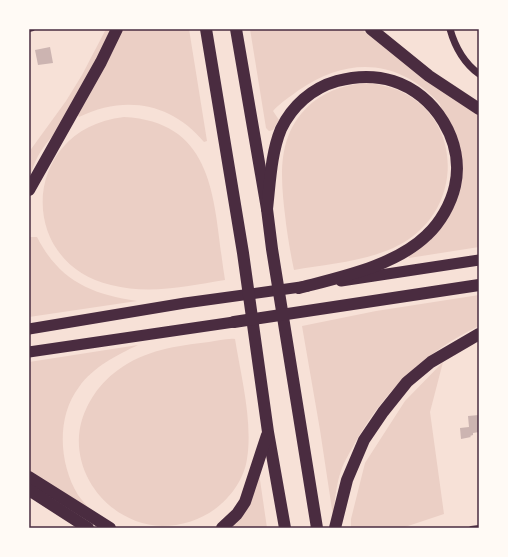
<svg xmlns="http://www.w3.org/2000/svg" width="508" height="557" viewBox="0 0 508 557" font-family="Poppins,sans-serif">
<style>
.green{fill:#ebcfc5}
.building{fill:#ccb4b1}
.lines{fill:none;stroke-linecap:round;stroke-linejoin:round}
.minor{stroke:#4a2c40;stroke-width:4}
.tertiary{stroke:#4a2c40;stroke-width:7}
.trunk{stroke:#4a2c40;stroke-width:11}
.motorway{stroke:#4a2c40;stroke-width:12}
.neatline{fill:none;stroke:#4a2c40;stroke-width:1.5}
</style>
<rect width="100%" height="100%" fill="#f7e1d7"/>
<g class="green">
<path d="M106 29H189L207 141 204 142C171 102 124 95 79 117L78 115C54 131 34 152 29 183V152L66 101 82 75Z"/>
<path d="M250 29H361L420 75 479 116V247L409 258 408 254 458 188 440 104C399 59 349 56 299 90 290 97 281 102 273 111L279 120 273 130 269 131 266 128Z"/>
<path d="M370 83C381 85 392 87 402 92 460 120 462 199 413 236 381 261 332 263 294 270 290 251 287 233 285 215 280 173 277 132 313 102 330 89 348 84 370 83Z"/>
<path d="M124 117C220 122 213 209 225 280 187 286 150 295 111 285 14 262 22 128 124 117Z"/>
<path d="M29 237H37C59 280 90 294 137 301L29 317Z"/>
<path d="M479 295V326C425 352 386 389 356 441 351 451 344 461 341 471 336 485 335 501 333 516L320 430 302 326 376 311Z"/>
<path d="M235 339C241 376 253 422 247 459 244 479 231 497 215 509 200 520 181 526 162 526 116 525 76 483 79 436 81 410 97 385 118 370 145 350 176 346 209 342 217 341 228 338 235 339Z"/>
<path d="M138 345C117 355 93 367 79 387 56 417 59 464 78 495 83 502 89 508 94 514L29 481V362Z"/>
<path d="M443 362 430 412 444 514 402 528H351V519L365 463 405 401Z"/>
<path d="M258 466 267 528H214L235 513Z"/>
</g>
<g class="building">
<path d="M50 47 53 63 38 65 35 50Z"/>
<path d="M479 415V432L473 433V435L470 436 471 437 461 439 460 428 469 427 468 416Z"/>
</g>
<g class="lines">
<g class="minor">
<path d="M29 30 33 29"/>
<path d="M471 528 479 527"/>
</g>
<path class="tertiary" d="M450 29C455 47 464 63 479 74"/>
<g class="trunk">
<path d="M341 281 479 260"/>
<path d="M29 329 185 303 308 286"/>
<path d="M29 352 234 322"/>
</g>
<g class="motorway">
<path d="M206 29 243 253 268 432 285 528"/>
<path d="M236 29 267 209 272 249 317 528"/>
<path d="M371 29 429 76 479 109"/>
<path d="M29 190 101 62 117 29"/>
<path d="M267 209C270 183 271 153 281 129 292 106 312 88 337 81 356 76 374 75 393 81 435 94 465 142 455 186 451 204 440 223 427 235 395 266 341 277 299 288"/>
<path d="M234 322 479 285"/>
<path d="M29 477 110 528"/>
<path d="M29 490 88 528"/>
<path d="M222 528 237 514 245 502 267 435"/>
<path d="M335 528 347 480 364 440 383 412 407 382 431 362 479 334"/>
</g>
</g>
<rect width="508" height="557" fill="none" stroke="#fffaf5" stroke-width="60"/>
<rect x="30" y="30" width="448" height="497" class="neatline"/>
</svg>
